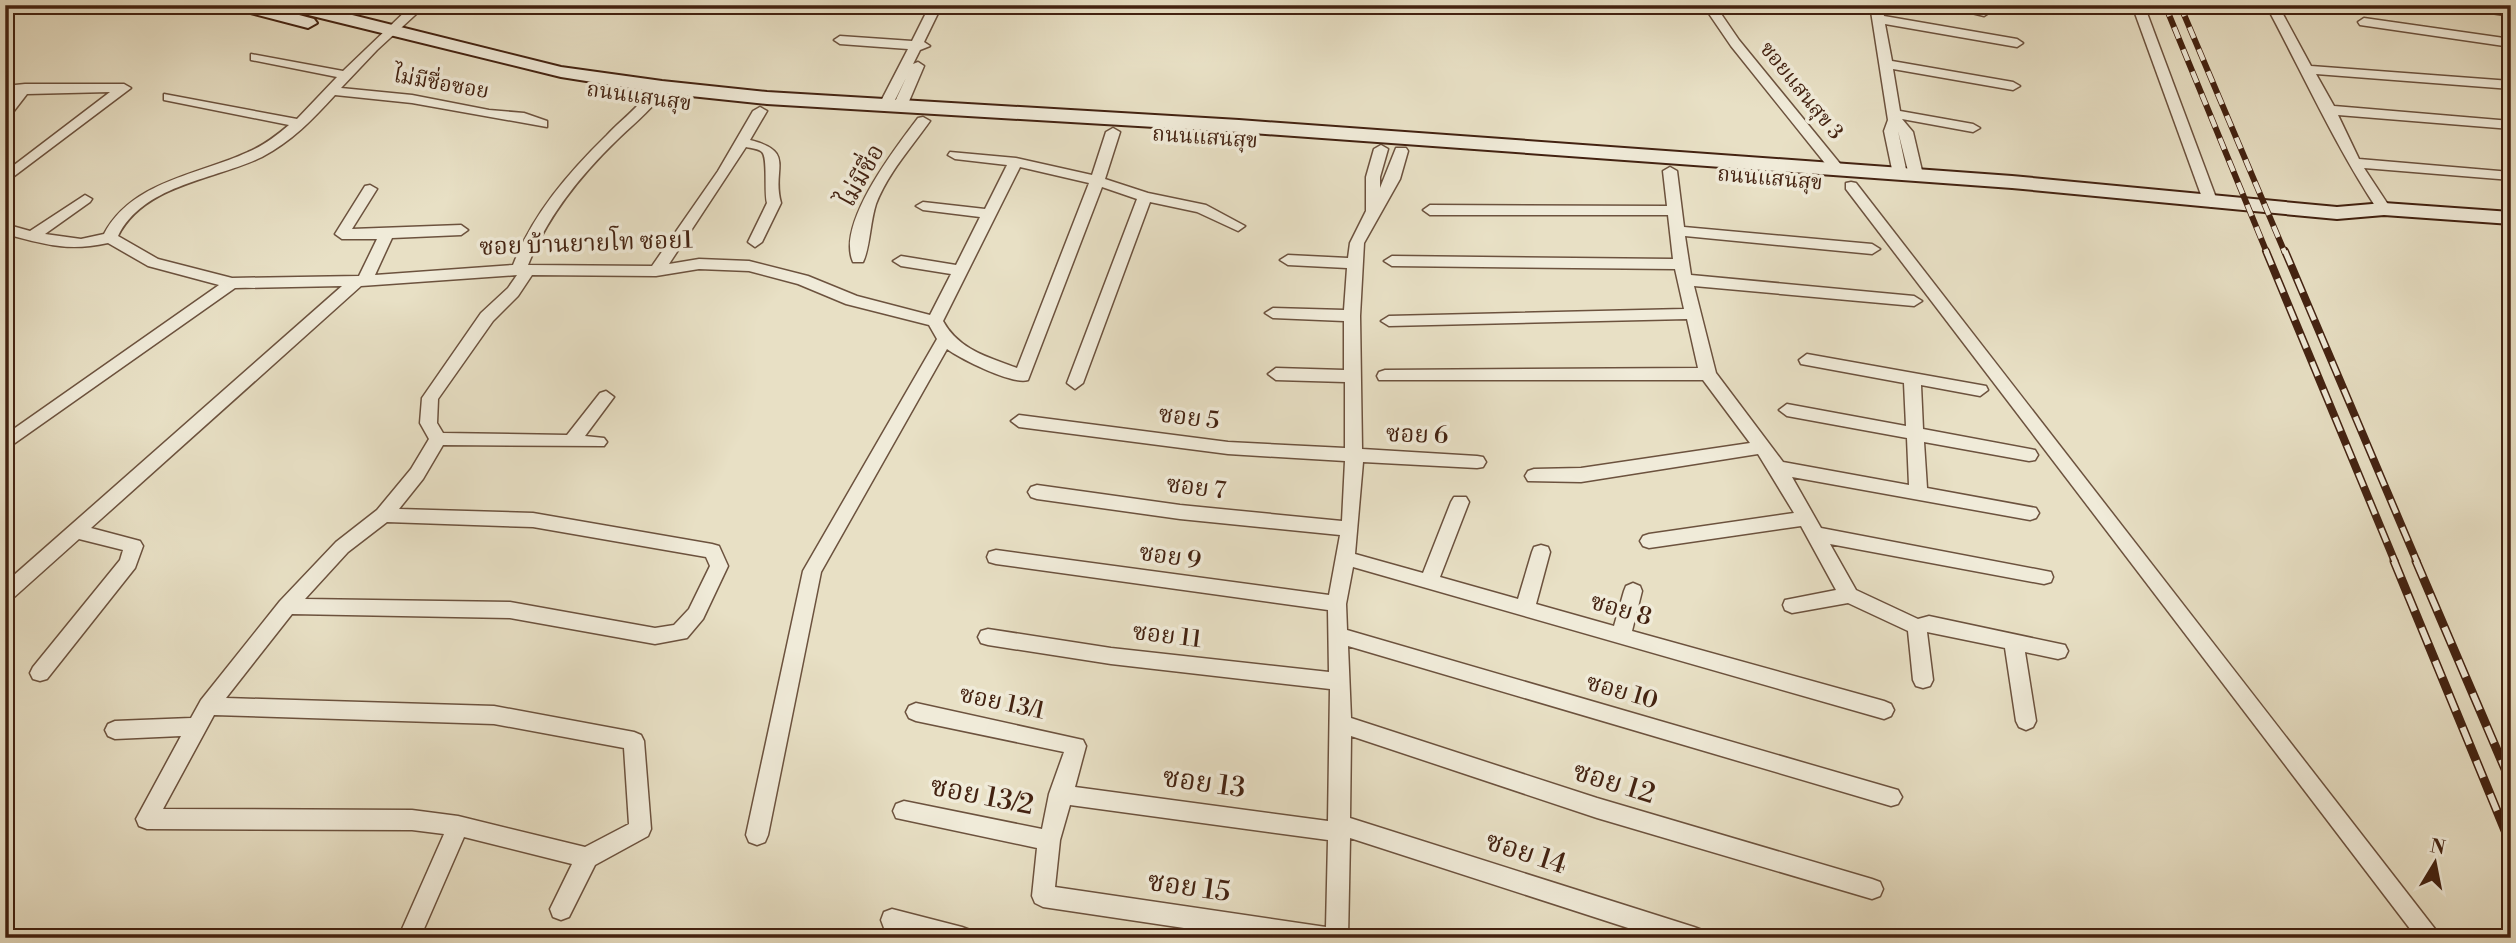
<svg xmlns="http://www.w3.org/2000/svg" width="2516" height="943" viewBox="0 0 2516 943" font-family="'Libre Bodoni','Noto Serif Thai',serif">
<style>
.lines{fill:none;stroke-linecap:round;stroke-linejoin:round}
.street-casing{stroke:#6c523e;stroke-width:3}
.secondary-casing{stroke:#432211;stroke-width:4}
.street{fill:#f0ebd9;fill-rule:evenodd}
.secondary{fill:#f0ebd9;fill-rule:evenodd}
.rail-far2-casing{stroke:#432211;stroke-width:6}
.rail-far1-casing{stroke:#432211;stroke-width:8}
.rail-casing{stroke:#432211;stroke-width:9}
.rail-far2{stroke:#f0ebd9;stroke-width:4.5;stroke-dasharray:12;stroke-linecap:butt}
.rail-far1{stroke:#f0ebd9;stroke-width:5;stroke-dasharray:15;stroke-linecap:butt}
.rail{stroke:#f0ebd9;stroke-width:6;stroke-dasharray:18;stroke-linecap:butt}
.labels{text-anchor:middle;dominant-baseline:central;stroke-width:7;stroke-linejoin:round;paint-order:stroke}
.far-street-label{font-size:21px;fill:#432211;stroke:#f0ebd9}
.street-label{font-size:24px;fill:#432211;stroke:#f0ebd9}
.near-street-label{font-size:28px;fill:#432211;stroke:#f0ebd9}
</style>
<rect width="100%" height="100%" fill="#e8e0c5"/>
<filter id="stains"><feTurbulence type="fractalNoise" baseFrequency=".00286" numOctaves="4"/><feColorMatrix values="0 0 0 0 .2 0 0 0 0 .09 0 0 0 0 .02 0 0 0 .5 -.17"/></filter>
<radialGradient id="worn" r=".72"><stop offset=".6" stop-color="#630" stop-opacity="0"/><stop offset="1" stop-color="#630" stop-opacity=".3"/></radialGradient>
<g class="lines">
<g class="street-casing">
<g id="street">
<path d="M412 5H426L377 50 341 88 412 95 489 110 524 113 547 121V127L412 103 335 95C312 120 292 141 262 157 215 180 144 184 118 236L158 259 232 278 359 276 377 239H342L335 234 365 186 370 185 377 189 352 229 461 225 468 230 461 235 392 238 375 275 513 265C533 214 568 173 607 135 619 122 634 111 645 97L650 96 657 100 655 103C643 117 629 128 616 141 579 177 547 217 528 265L652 266 718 171 753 111 760 107 767 111 750 140C797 152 771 168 781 203L762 242 755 247 748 242 767 203C764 192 768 157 762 152 759 149 751 148 746 147L669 264 699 259 749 261 808 276 857 296 930 315 951 274 901 266 893 261 901 256 956 265 980 217 923 210 916 206 923 202 985 209 1007 165 955 159 948 155 950 152 1016 158 1092 175 1106 132 1113 128 1120 132 1105 179 1148 193 1206 205 1245 226 1238 231 1197 212 1150 202 1083 383 1075 389 1067 383 1137 199 1102 187 1028 380C1012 385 961 359 947 349L821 572 768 835 765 842 757 845 749 842 746 835 803 571 937 339 929 325 846 304 798 284 749 271 699 269 656 276 532 275 518 296 493 321 438 399 437 423 443 433 567 435 600 393 606 391 614 397 585 436 604 438 607 442 604 446 443 445 423 479 399 509 533 513 712 544 719 546 728 566 703 619 687 638 655 644 510 618 292 614 226 698 494 706 634 732 641 735 644 741 651 829 648 836 595 865 569 917 561 920 553 917 550 909 572 864 464 837 420 938H398L444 834 412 830 147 829 139 826 136 819 181 736 115 739 108 736 105 730 108 724 115 721 191 718 201 700 280 601 336 542 377 510 411 469 429 439 420 423 422 398 481 313 508 288 517 275 361 286 91 528 140 541 143 546 135 568 47 679 40 681 33 679 30 673 33 667 120 560 123 550 79 539 12 599 5 601V583L342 286 235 288 5 450V435L219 285 148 266 108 243C66 252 45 244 5 234V224L30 231 85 195 92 199 90 202 45 234 81 239 104 234C132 181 198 175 248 152 263 146 276 136 289 125L164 100V94L297 119 337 77 251 60V54L343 71ZM1020 167 1089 183 1017 368C988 357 959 350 943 321ZM387 522 533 527 706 557 710 566 689 609 674 625 655 628 510 602 305 599 348 552ZM214 715 494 724 624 748 629 824 585 847 458 816 412 810 163 809Z"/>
<path d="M930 5H942L924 42 930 46 920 50 913 64 918 62 924 66 907 106 900 110 893 106 906 78 891 108H881L879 105 908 49 840 44 834 40 840 36 912 41Z"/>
<path d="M1079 5H1131C1122 15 1089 12 1079 5Z"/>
<path d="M1703 5H1715L1739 40 1842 166V172H1832L1731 46Z"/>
<path d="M1870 5H1882L1884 16 2017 39 2023 43 2017 47 1885 24 1892 61 2013 82 2020 86 2013 90 1893 69 1900 111 1973 124 1980 128 1973 132 1902 119 1913 132 1923 175 1921 178 1916 179 1909 175 1898 131 1907 174 1900 178 1893 174 1884 131 1888 120Z"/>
<path d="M1939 5H1967L1990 12 1984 16Z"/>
<path d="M2132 5H2144L2218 203 2216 206 2211 207 2204 203Z"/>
<path d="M2266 5H2278L2311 66 2511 81V89L2316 74 2334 106 2511 121V129L2338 115 2359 159 2511 172V180L2364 168 2391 209 2384 213 2379 212C2335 146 2303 74 2266 5Z"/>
<path d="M2309 5H2338L2344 9 2338 13Z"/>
<path d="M2458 5 2511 8V16L2464 9Z"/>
<path d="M2364 18 2511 39V47L2360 25 2358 22Z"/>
<path d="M25 84H124L131 88 5 183V172L110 92 27 94 10 116 5 117V104L13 94H5V86Z"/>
<path d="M923 117 930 121C911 148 888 173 876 204 870 222 870 248 863 262H853C836 224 896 147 918 118Z"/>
<path d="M1381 145 1388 149 1380 177V188L1396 148H1406L1408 151 1400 179 1364 243 1360 316 1362 449 1477 456 1483 457 1486 462 1483 467 1477 468 1363 462 1355 554 1423 573 1451 502 1454 497H1466L1469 502 1440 577 1518 599 1532 552 1534 547 1541 545 1548 547 1550 552 1536 604 1614 626 1624 591 1626 586 1633 583 1640 586 1642 591 1632 631 1884 701 1891 704 1894 710 1891 716 1884 719 1353 567 1346 604 1347 630 1891 788 1898 790 1902 797 1898 804 1891 806 1348 646 1351 718 1597 798 1872 879 1880 882 1883 889 1880 896 1872 899 1597 818 1351 736 1350 818 1694 927 1702 930 1705 938H1659L1350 838 1348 938H1251L1043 907 1035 903 1032 896 1037 848 896 818 893 811 896 804 904 801 1042 829 1049 794 1064 752 916 721 909 718 906 712 909 706 916 703 1083 740 1086 746 1075 787 1328 821 1330 689 1111 664 988 645 981 643 978 637 981 631 988 629 1111 648 1329 672 1328 610 996 564 989 562 987 557 989 552 996 550 1329 595 1340 535 1180 519 1037 499 1031 497 1028 492 1031 487 1037 485 1180 505 1342 521 1345 461 1228 454 1019 427 1011 421 1019 415 1228 442 1345 448V382L1276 380 1268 374 1276 368 1344 370V321L1273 318 1265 313 1273 308 1344 310 1347 268 1288 265 1280 260 1288 255 1348 258 1350 243 1366 211V177L1374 149ZM1070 805 1328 840 1326 927 1055 887 1060 840Z"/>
<path d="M1670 167 1677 171 1684 227 1872 244 1880 249 1872 254 1685 236 1691 275 1914 296 1922 301 1914 306 1694 286 1716 373 1783 462 1909 485 1907 438 1787 416 1779 410 1787 404 1906 426 1904 383 1801 364 1799 360 1807 354 1986 386 1988 390 1980 396 1921 385 1923 429 2035 450 2038 455 2035 460 2029 461 1924 442 1927 488 2036 508 2039 513 2036 518 2030 520 1792 477 1821 528 2051 572 2053 577 2051 582 2044 584 1830 544 1856 590 1918 619 1929 616 2065 645 2068 651 2065 657 2058 659 2025 652 2036 721 2033 727 2026 730 2019 727 2016 721 2005 648 1927 632 1933 680 1930 686 1923 688 1916 686 1913 680 1908 631 1848 603 1792 613 1785 610 1783 605 1785 600 1836 590 1801 526 1649 548 1643 546 1640 541 1643 536 1649 534 1794 513 1758 454 1581 482 1528 481 1525 476 1528 471 1534 469 1581 468 1750 443 1703 380H1379L1377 376 1379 372 1385 370 1698 368 1687 319 1389 326 1381 321 1389 316 1684 309 1675 269 1392 266 1384 261 1392 256 1673 259 1668 215H1430L1423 210 1430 205 1667 206 1663 171Z"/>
<path d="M1851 182 1856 183 2442 938H2417L1846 189V183Z"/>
<path d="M892 909 962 927 970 930 973 938C942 938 913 939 884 928L881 920 884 912Z"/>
</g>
</g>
<g class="secondary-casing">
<g id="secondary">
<path d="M233 5H262L314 19 317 23 308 28 235 9Z"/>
<path d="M282 5H312L561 67 662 81 767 92 1239 120 2012 176 2337 207 2384 203 2511 212V224L2384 215 2337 219 2012 188 1239 132 767 104 662 93 561 77 284 9Z"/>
</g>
</g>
<use href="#street" class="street"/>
<use href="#secondary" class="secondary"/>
<g class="rail-far2-casing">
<g id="rail-far2">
<path d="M2165 5 2267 253"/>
<path d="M2180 5 2285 253"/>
</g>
</g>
<g class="rail-far1-casing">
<g id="rail-far1">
<path d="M2266 251 2395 562"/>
<path d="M2285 251 2417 562"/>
</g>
</g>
<g class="rail-casing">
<g id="rail">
<path d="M2394 561 2511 845"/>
<path d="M2416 561 2511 783"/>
</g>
</g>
<use href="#rail-far2" class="rail-far2"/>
<use href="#rail-far1" class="rail-far1"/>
<use href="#rail" class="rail"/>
</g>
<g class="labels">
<g class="far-street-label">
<text transform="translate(441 84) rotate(10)">ไม่มีชื่อซอย</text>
<text transform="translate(1801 91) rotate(51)">ซอยแสนสุข 3</text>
<text transform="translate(639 97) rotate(8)">ถนนแสนสุข</text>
<text transform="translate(1205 138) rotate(4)">ถนนแสนสุข</text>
<text transform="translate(1770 179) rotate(5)">ถนนแสนสุข</text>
</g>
<g class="street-label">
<text transform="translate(862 176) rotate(-61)">ไม่มีชื่อ</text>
<text transform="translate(586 244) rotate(-2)">ซอย บ้านยายโท ซอย1</text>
<text transform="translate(1189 418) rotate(7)">ซอย 5</text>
<text transform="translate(1417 435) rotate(2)">ซอย 6</text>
<text transform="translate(1196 488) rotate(7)">ซอย 7</text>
<text transform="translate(1170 557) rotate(8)">ซอย 9</text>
<text transform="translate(1621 610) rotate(16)">ซอย 8</text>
<text transform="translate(1167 636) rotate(7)">ซอย 11</text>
<text transform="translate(1622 692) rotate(16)">ซอย 10</text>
<text transform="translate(1002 703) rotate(12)">ซอย 13/1</text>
</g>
<g class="near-street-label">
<text transform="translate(1204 783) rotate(8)">ซอย 13</text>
<text transform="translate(1614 783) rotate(17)">ซอย 12</text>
<text transform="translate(982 796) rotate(11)">ซอย 13/2</text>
<text transform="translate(1526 853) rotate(18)">ซอย 14</text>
<text transform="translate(1189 887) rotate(8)">ซอย 15</text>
</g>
</g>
<rect width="2516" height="943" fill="none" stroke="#e8e0c5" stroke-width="28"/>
<rect x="7" y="7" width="2502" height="929" fill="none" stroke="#432211" stroke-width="3.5"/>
<rect x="14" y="14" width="2488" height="915" fill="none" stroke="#432211" stroke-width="2"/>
<g transform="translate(2435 863) rotate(10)" stroke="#f0ebd9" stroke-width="5" paint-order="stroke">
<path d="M0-5L12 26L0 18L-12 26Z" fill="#432211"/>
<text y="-10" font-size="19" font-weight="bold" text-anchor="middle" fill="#432211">N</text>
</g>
<rect width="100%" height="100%" filter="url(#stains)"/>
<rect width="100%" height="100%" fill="url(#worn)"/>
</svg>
